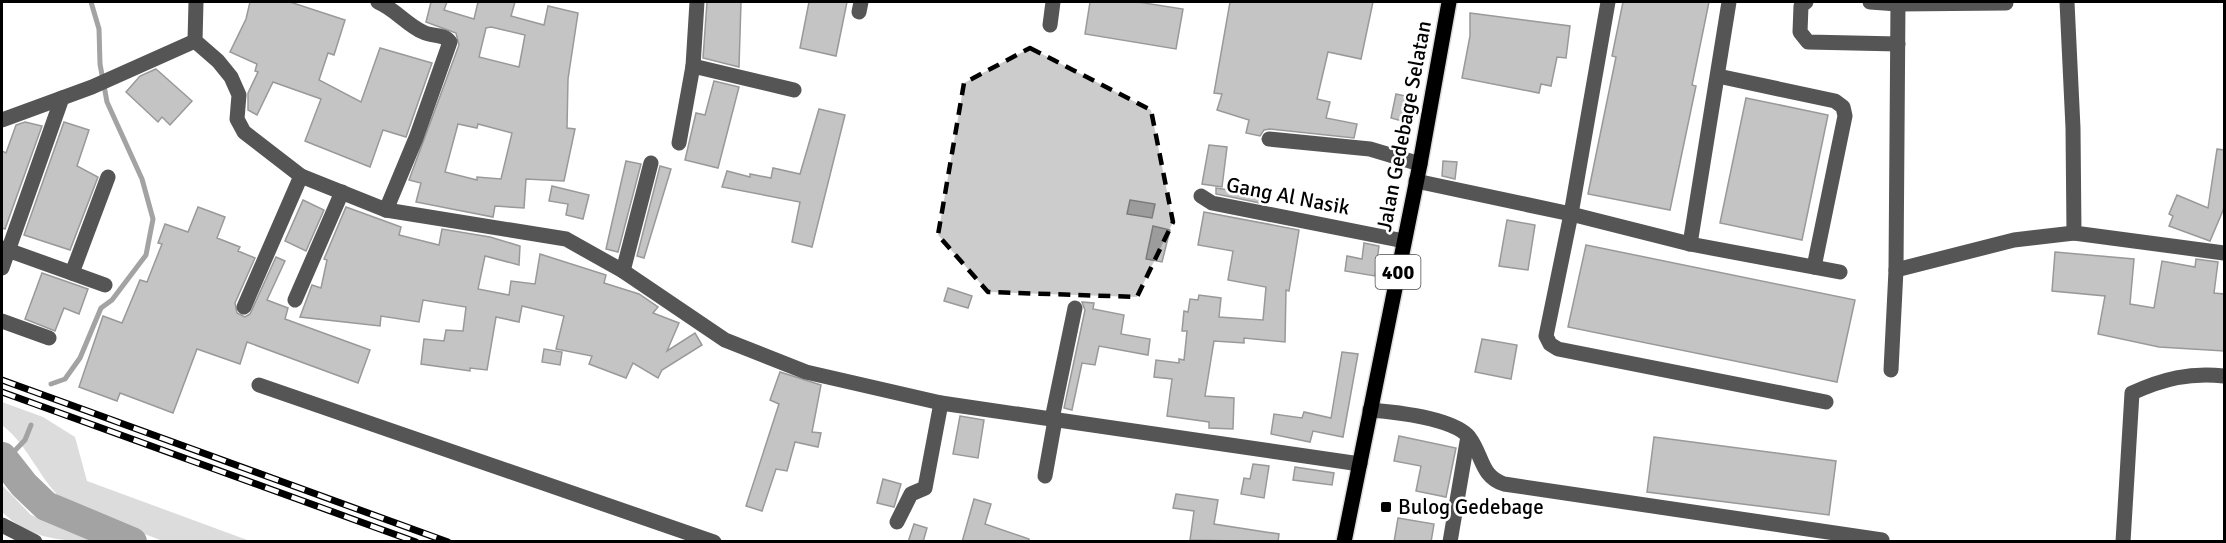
<svg xmlns="http://www.w3.org/2000/svg" width="2226" height="543" viewBox="0 0 2226 543" font-family="Signika,sans-serif">
<style>
.green{fill:#dcdcdc}
.lines{fill:none;stroke-linecap:round;stroke-linejoin:round}
.stream{stroke:#a3a3a3;stroke-width:5}
.river{stroke:#a3a3a3;stroke-width:30}
.building{fill:#c4c4c4;stroke:#999;stroke-width:1.5;fill-rule:evenodd}
.major-casing{stroke:#dbdbdb;stroke-width:18}
.minor{stroke:#555;stroke-width:15}
.major{stroke:#000;stroke-width:15}
.rail-casing{stroke:#000;stroke-width:7}
.rail{stroke:#fff;stroke-width:4.5;stroke-dasharray:14;stroke-linecap:butt}
.marked{fill:#000;fill-opacity:0.2;stroke:#000;stroke-width:4.5;stroke-dasharray:12 8;stroke-linejoin:round}
.poi-dot{fill:#000;stroke:#fff;stroke-width:2}
.labels{text-anchor:middle;dominant-baseline:central;stroke-width:5;stroke-linejoin:round;paint-order:stroke}
.shield{fill:#fff;stroke:#4c4c4c;stroke-width:1.5}
.shield-label{font-size:20px;font-weight:bold;fill:#000}
.street-label{font-size:21px;fill:#000;stroke:#fff}
.poi-label{font-size:21px;fill:#000;stroke:#fff;text-anchor:start}
</style>
<rect width="100%" height="100%" fill="#fff"/>
<g class="green">
<path d="M2 402 43 417 75 437 87 481 250 541H163L70 506C41 485 30 446 2 425Z"/>
<path d="M2 485 31 515 92 541C57 541 29 538 2 512Z"/>
</g>
<g class="lines">
<g class="stream">
<path d="M51 384 65 379 80 358 101 308 112 300 146 255 153 219 142 179 107 102 100 64 99 29 91 2"/>
<path d="M5 461 25 440 31 425"/>
</g>
<path class="river" d="M2 457 24 485 46 506 132 542"/>
</g>
<g class="building">
<path d="M250 2H290L345 20 334 55 328 53 319 80 361 102 380 48 432 63 406 137 383 130 370 167 305 141 321 99 273 82 257 115 248 110V93L258 72 255 71 257 64 230 52 246 19Z"/>
<path d="M431 2H447L444 10 474 19 478 2H515L511 16 544 25 548 6 578 13 568 79 567 128 575 129 564 181 526 179 524 208 495 206 493 217 416 202 421 183 409 180 459 45 456 33 426 22ZM491 27 525 35 519 67 479 57 486 28ZM458 124 477 128 478 124 512 133 501 179 477 177V180L445 172Z"/>
<path d="M707 2H741L739 67 703 58Z"/>
<path d="M809 2H847L836 56 800 48Z"/>
<path d="M1090 2H1138L1183 9 1176 49 1085 34Z"/>
<path d="M1230 2H1373L1361 59 1328 52 1317 99 1330 102 1326 118 1357 124 1354 138 1270 129 1264 130 1260 136 1246 133 1249 120 1217 110 1222 94 1214 93Z"/>
<path d="M1623 2H1709L1692 85 1696 86 1670 210 1588 194 1616 57 1612 56Z"/>
<path d="M1470 13 1570 26 1566 58 1557 57 1551 86 1541 84 1539 93 1462 78 1470 36Z"/>
<path d="M156 69 192 101 170 125 162 117 158 122 126 92 140 76Z"/>
<path d="M714 81 739 87 718 168 685 160 696 113 705 115Z"/>
<path d="M1396 94 1415 98 1410 123 1391 118Z"/>
<path d="M1746 98 1828 115 1802 240 1720 223Z"/>
<path d="M819 109 845 115 812 247 792 242 800 202 722 187 727 171 750 177V174L771 178 773 168 800 174Z"/>
<path d="M25 122 42 126 5 229 2 228V151L6 153 16 125Z"/>
<path d="M64 122 89 130 77 166 98 177 70 250 24 235Z"/>
<path d="M1209 145 1227 147 1222 187 1202 184Z"/>
<path d="M2217 149 2224 150V208L2210 241 2169 226 2173 216 2169 214 2177 195 2208 208Z"/>
<path d="M626 161 641 164 618 252 606 249Z"/>
<path d="M1443 161 1457 162 1455 179 1442 176Z"/>
<path d="M660 166 671 169 644 258 637 256Z"/>
<path d="M552 186 589 195 583 219 566 215 568 204 549 201Z"/>
<path d="M1216 188 1266 196 1265 204 1216 194Z"/>
<path d="M303 200 324 210 306 251 285 241Z"/>
<path d="M1130 200 1155 204 1152 218 1127 214Z"/>
<path d="M198 207 225 217 217 238 240 247 238 251 255 258 235 303 237 313 245 317 250 314 276 257 285 261 267 300 288 308 285 319 370 350 358 383 247 342 240 364 197 349 173 413 120 393 117 401 79 387 103 316 122 323 140 280 147 282 162 244 158 243 165 224 188 232Z"/>
<path d="M346 207 401 227 399 235 439 245 442 229 490 237 520 246 519 265 485 256 478 289 509 295 511 281 535 284 540 254 606 275 604 283 639 294 658 307 653 313 679 323 667 351 695 333 702 345 662 370 658 378 633 363 626 378 589 364 592 356 556 349 564 316 522 306 519 322 496 317 487 370 470 368V371L421 364 424 339 444 341 446 330 463 331 466 307 423 300 419 322 381 316 380 326 300 317 312 285 321 288 327 260 324 259Z"/>
<path d="M1204 212 1299 230 1289 291 1286 290 1285 342 1244 338V343L1214 341 1205 396 1234 398 1233 429 1209 428V422L1167 416 1172 379 1154 377 1156 360 1179 363V359L1184 360 1187 331H1182L1184 311 1188 312 1190 299 1198 300 1199 295 1221 298 1219 317 1263 320 1266 287 1228 280 1233 251 1198 245Z"/>
<path d="M1507 220 1535 225 1528 270 1499 266Z"/>
<path d="M1153 226 1170 230 1162 262 1146 259Z"/>
<path d="M1364 243 1379 246 1375 276 1345 271 1347 256 1362 259Z"/>
<path d="M1586 245 1855 300 1837 382 1568 327Z"/>
<path d="M2055 252 2134 259 2130 304 2154 308 2162 261 2195 267 2196 259 2218 262 2214 293 2224 294V351L2159 347 2098 334 2105 296 2052 291Z"/>
<path d="M42 273 88 289 79 314 64 308 55 331 25 319Z"/>
<path d="M948 288 972 296 968 308 944 301Z"/>
<path d="M1082 302 1094 303 1093 309 1124 315 1121 334 1150 339 1148 355 1099 346 1095 365 1082 363 1072 410 1064 408 1085 310Z"/>
<path d="M1482 339 1517 345 1511 379 1475 372Z"/>
<path d="M544 349 562 352 560 365 542 362Z"/>
<path d="M1342 352 1358 354 1343 437 1313 431 1310 442 1271 434 1274 414 1302 418 1304 412 1331 418Z"/>
<path d="M780 372 821 385 812 432 821 433 818 447 795 442 787 471 776 469 762 511 746 506 779 404 770 400Z"/>
<path d="M960 416 984 420 978 458 953 454Z"/>
<path d="M1399 436 1456 448 1446 497 1416 491 1421 466 1394 461Z"/>
<path d="M1654 437 1836 461 1829 515 1647 492Z"/>
<path d="M1253 464 1269 466 1264 498 1241 494 1244 478 1250 479Z"/>
<path d="M1295 467 1334 473 1332 485 1293 480Z"/>
<path d="M883 479 901 484 894 507 877 503Z"/>
<path d="M1176 494 1218 500 1214 524 1279 534 1278 542 1190 540 1194 511 1173 508Z"/>
<path d="M974 499 991 504 985 524 1029 539V542H962Z"/>
<path d="M1398 518 1434 524 1431 542H1394Z"/>
<path d="M914 524 927 528 923 542H908Z"/>
</g>
<g class="lines">
<g class="major-casing">
<path id="major" d="M1344 542 1420 164 1449 2"/>
</g>
<g class="minor">
<path d="M196 2 195 41 218 61 231 77 239 95 237 119 244 132 301 176 386 210 566 239 623 271 725 340 806 372 941 403 1360 464"/>
<path d="M378 2C395 9 407 25 423 32 432 37 443 33 450 42L416 138 386 210"/>
<path d="M1608 2 1571 214 1546 336 1550 344 1558 349 1826 402"/>
<path d="M1806 2 1801 6 1800 32 1808 42 1898 44"/>
<path d="M1870 2 1898 4 2006 3"/>
<path d="M2067 2 2073 128 2074 233 2224 253"/>
<path d="M859 12 861 2"/>
<path d="M1050 25 1053 2"/>
<path d="M693 66 794 90"/>
<path d="M1718 76 1835 101 1843 107 1845 116 1814 267"/>
<path d="M2 120 92 87 195 41"/>
<path d="M1269 139 1370 149 1420 164"/>
<path d="M679 143 693 66 697 2"/>
<path d="M1416 181 1571 214 1690 244 1840 272"/>
<path d="M1201 196 1212 203 1404 241"/>
<path d="M1690 244 1729 2"/>
<path d="M2 248 105 285"/>
<path d="M2 268 62 98"/>
<path d="M1896 270 2014 240 2074 233"/>
<path d="M623 271 651 163"/>
<path d="M72 273 108 177"/>
<path d="M295 300 342 192"/>
<path d="M244 307 301 176"/>
<path d="M2 321 49 338"/>
<path d="M1891 370 1896 270 1898 2"/>
<path d="M259 385 714 542"/>
<path d="M1370 410C1395 412 1453 418 1469 437 1483 455 1480 476 1504 484L1882 540"/>
<path d="M1052 419 1075 308"/>
<path d="M1045 476 1055 420"/>
<path d="M897 522 911 494 925 488 941 403"/>
<path d="M2 525 35 542"/>
<path d="M1450 542 1468 436"/>
<path d="M2123 542 2132 393C2163 379 2190 372 2224 376"/>
</g>
<use href="#major" class="major"/>
<g class="rail-casing">
<g id="rail">
<path d="M2 380 448 542"/>
<path d="M2 392 416 542"/>
</g>
</g>
<use href="#rail" class="rail"/>
</g>
<path class="marked" d="M1030 48 1151 110 1173 222 1137 297 988 292 938 235 964 83Z"/>
<rect class="poi-dot" x="1380" y="501" width="12" height="12" rx="3"/>
<g class="labels">
<rect class="shield" x="1375.5" y="255" width="45" height="34" rx="4.5"/>
<g class="shield-label">
<text x="1398" y="272">400</text>
</g>
<g class="street-label">
<text transform="translate(1404 126) rotate(-79)">Jalan Gedebage Selatan</text>
<text transform="translate(1288 196) rotate(11)">Gang Al Nasik</text>
</g>
<g class="poi-label">
<text x="1398" y="507">Bulog Gedebage</text>
</g>
</g>
<rect width="2226" height="543" fill="none" stroke="#000000" stroke-width="6"/>
</svg>
